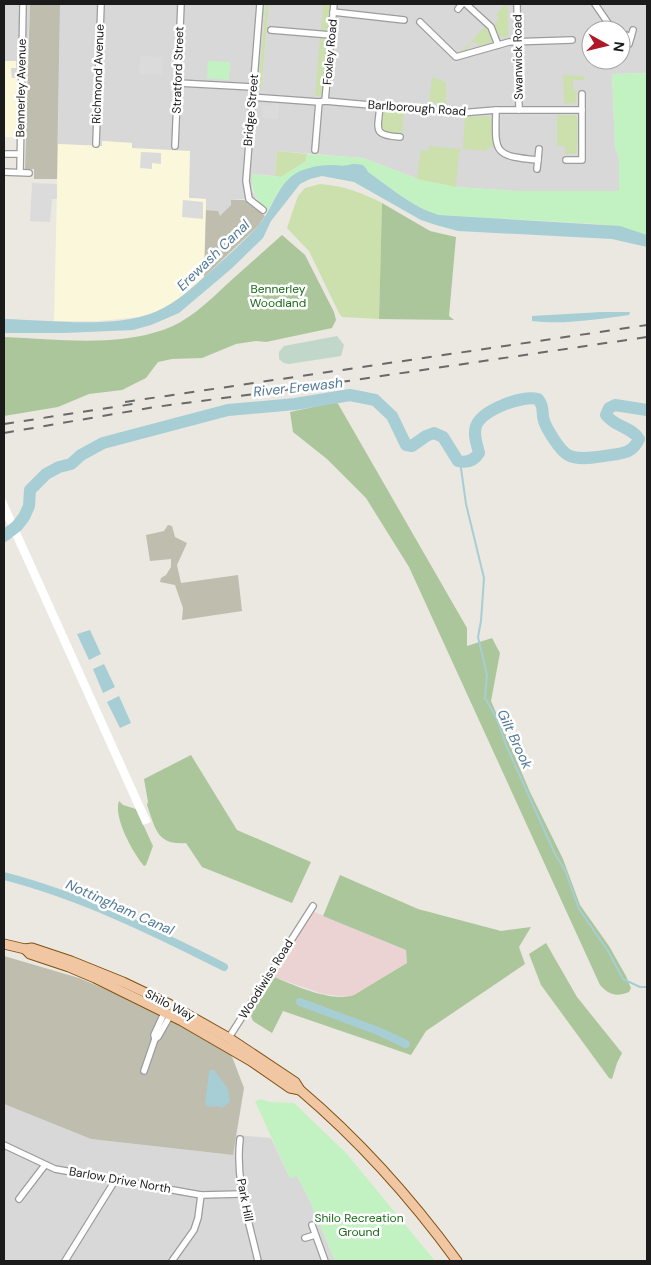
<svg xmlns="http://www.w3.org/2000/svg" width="651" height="1265" viewBox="0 0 651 1265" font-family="'DM Sans',sans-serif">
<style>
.residential{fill:#d9d8d8;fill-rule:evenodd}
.commercial{fill:#ebd2d3}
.education{fill:#faf7db}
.construction{fill:#bebdae}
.grass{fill:#cbe0ac}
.forest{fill:#acc69b}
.wetland{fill:#c0d7ca}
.park{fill:#c3f2c2}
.parking{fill:#dbdbdb}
.water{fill:#a6ced4}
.pier{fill:#fff}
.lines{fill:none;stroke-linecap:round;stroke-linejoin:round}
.stream{stroke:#a6ced4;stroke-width:2}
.canal{stroke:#a6ced4;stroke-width:8}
.river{stroke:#a6ced4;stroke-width:12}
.street-casing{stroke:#9c9c9c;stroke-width:8}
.primary-casing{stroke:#815111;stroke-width:11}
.street{stroke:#fff;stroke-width:5.5}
.primary{stroke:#f0c7a2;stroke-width:9}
.rail{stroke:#696969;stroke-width:2;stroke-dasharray:10 10;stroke-linecap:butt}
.labels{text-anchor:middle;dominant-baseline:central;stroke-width:5;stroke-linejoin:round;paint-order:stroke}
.street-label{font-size:12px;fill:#1b1b1b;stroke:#fff}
.park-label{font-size:12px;fill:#186a17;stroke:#fff}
.water-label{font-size:14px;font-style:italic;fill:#507a97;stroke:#fff}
</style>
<rect width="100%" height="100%" fill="#ebe7e1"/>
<g class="residential">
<path d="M4 4H30L27 78H12L11 68 16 61H4Z"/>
<path d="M60 4H266L258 86 261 89 269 4H647V73L612 74 615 147 619 159V191H516L456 187 421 180 363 158 277 151 275 176 252 174V190L256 198 231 200V205L220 217 218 211 206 210V199L189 198 132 148V143L102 141V146L58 144ZM591 30H621V60H591Z"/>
<path d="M4 1104 91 1139 233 1155 236 1135 271 1138 290 1178 297 1175 310 1201 335 1261H4Z"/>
</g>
<path class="commercial" d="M312 911 406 950 407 963 354 995 347 997 323 994 274 977Z"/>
<g class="education">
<path d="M4 61H16V68H11V74L12 78H18L17 138 4 137Z"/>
<path d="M102 141 132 143V148L190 151 189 198 206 199 204 277 178 300 156 312 139 317 100 321H54L58 144 102 146Z"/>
</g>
<g class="construction">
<path d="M30 4H60L57 179H34V169H25Z"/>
<path d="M231 200H244L265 216 258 226 204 277 206 210 218 211 220 216 231 205Z"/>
<path d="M168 525 172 526 175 537 187 543 177 565 181 583 238 575 242 611 182 620 183 608 175 585 160 582 161 578 166 575 171 567V559L150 561 146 535 164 531Z"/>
<path d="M4 956 79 978 163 1014 231 1054 244 1088 233 1155 91 1139 4 1104Z"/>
</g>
<g class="grass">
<path d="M266 4H269L261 90 258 86Z"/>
<path d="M315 4H331L329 27 326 31 323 32 321 30 323 5Z"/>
<path d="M505 4H508V38L499 36 493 26 499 18 496 15Z"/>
<path d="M486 26 491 33V42L480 46 474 42 470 43 466 52 458 55Z"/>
<path d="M320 38 327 40 328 42 322 93 321 95 315 96Z"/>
<path d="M563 75 584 76V80H573V91H577L576 103 564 104Z"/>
<path d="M432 77 446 82V104L429 102Z"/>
<path d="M383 111 404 112 402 135 383 131 381 128Z"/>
<path d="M557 115H575L577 118V151L575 154H565V146H557Z"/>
<path d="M487 116 491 118 493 146 485 151 463 149 465 117Z"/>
<path d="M429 146 462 149 459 153 456 187 417 179 421 150 429 151Z"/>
<path d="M277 151 307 154 306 161 281 177 275 176Z"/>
<path d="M320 184C345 186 360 192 382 203L379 319 342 317 339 313 309 251 287 228 298 196 305 188Z"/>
</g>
<g class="forest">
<path d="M382 203 430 231 456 237 449 316 454 320 379 319Z"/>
<path d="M282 235 305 255 334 312 336 320 332 328 266 342 256 341 236 344 202 358 172 359 158 362 146 378 122 390 89 394 58 407 4 416V337C56 339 113 347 163 330 187 322 207 303 225 286 244 269 263 252 282 235Z"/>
<path d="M337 402 467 628V646L492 638 500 653 491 701 530 792 563 859 580 905 609 946 626 976 631 988 629 992C616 997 609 995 600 985L409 567 366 498 327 459 293 432 290 412Z"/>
<path d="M191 755 237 830 311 862 292 903 202 867 186 843C157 845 156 830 147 805L148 802 144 779Z"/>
<path d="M119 801 123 805 136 809 153 846 146 865 144 866C133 853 113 817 119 801Z"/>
<path d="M340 875 418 909 501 931 531 927 519 947 525 964 426 1031 411 1055 283 1011 272 1033 253 1021 251 1016 255 1007 274 977C294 985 332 1003 354 995L407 963 406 950 323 916Z"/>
<path d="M546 943 577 997 622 1053 617 1063 612 1079 609 1078 541 985 529 954Z"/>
</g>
<path class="wetland" d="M337 336 344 345 341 356 289 364 284 363 279 359V352L284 346Z"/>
<g class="park">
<path d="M208 61 230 62 229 80 207 78Z"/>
<path d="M647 73V235L598 224 439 215C412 207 391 188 368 172L366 167 352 164 345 167 330 165 300 172 288 180 278 192 268 210C255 199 251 191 252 174L281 177 306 161 307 154 363 158 421 180 456 187 516 191H619V159L615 147 612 74Z"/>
<path d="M261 1099 270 1102 294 1103 346 1153 435 1261H335L310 1201 297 1176 290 1178 255 1101Z"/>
</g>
<g class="parking">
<path d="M140 56 163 57 162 75 139 74Z"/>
<path d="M272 103 279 104 278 119 262 118 263 105 272 106Z"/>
<path d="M141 152 161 153V164L152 163V169L140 168Z"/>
<path d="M32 183 57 184V199H52L50 222 30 221Z"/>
<path d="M183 200 203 202V219L182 217Z"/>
</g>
<g class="water">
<path d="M352 164C361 164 365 164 368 172 391 188 412 207 439 215L620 226 647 235V247L612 239 458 231 436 225 421 220 354 182 322 176 310 179 300 184 271 221 263 238 231 269 179 313 151 325 133 330 64 333H4V319C48 320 115 329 155 312 177 303 195 285 213 269 228 256 243 242 257 227 274 209 276 183 300 171 310 167 320 165 330 165 338 165 344 167 352 164Z"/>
<path d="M602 312H630L629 315C598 319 564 325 532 321V316Z"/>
<path d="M90 630 101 654 89 660 77 634Z"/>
<path d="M104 664 115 687 103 693 93 669Z"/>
<path d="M119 696 131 723 120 728 107 702Z"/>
<path d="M212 1069 215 1071 228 1089 230 1102 222 1108 217 1106 208 1107 205 1104 209 1072Z"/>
</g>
<path class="pier" d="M4 496 151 822 143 825 4 517Z"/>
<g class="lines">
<path class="stream" d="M460 461 466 504 484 578 481 621 478 637 487 675 485 698 497 719 506 745 555 854 565 870 579 909 608 951 623 979 640 987H647"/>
<g class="canal">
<path d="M4 876C81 896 153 931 224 967"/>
<path d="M300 1002 378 1031 406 1044"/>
</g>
<path class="river" d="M4 536 17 526 24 517 29 506 30 490 46 474 59 467 71 464 81 455 103 443 228 410 295 404 350 395 375 400 392 416 406 445 412 446 426 436 434 433 443 437 458 461C467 463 474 461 479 453 477 444 473 435 476 426 482 410 522 395 538 399 545 408 541 411 544 421 546 427 550 433 553 438 557 444 562 452 568 455 579 461 599 457 611 455 625 453 633 452 639 439 633 428 615 427 606 415L609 408 615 405 647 410"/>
<g class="street-casing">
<g id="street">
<path d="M260 4 246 181 249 199 263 210"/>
<path d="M466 4 491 27 498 45"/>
<path d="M517 4 519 110"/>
<path d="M595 4 608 23 616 30"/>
<path d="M458 9 462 4"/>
<path d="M333 12 404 20"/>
<path d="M420 22 456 57 509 42 572 40"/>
<path d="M271 30 331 35"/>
<path d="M621 33 631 37"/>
<path d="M629 44 633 30"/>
<path d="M178 83 253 87"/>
<path d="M252 97 319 102 325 101 460 113 496 110H582"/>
<path d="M325 101 334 4"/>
<path d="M380 106C378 130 372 135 400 137"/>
<path d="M496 110C495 153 493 156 538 160"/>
<path d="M96 144 101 4"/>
<path d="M175 146 181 4"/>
<path d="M315 150 319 102"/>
<path d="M6 154H20"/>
<path d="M566 160H582V94"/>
<path d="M537 169 539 149"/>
<path d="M4 172 29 173"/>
<path d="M20 172 23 4"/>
<path d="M155 1039 154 1035 165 1011"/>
<path d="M228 1039 313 906"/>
<path d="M144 1071 155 1039 158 1037 175 1007"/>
<path d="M240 1139C235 1181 249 1221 258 1261"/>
<path d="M4 1145 55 1169 201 1195 242 1194"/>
<path d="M19 1199 45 1165"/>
<path d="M312 1225 325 1261"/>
<path d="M305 1238 315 1235"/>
<path d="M65 1261 116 1179"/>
<path d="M172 1261 194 1230 198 1218 201 1195"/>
</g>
</g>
<g class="primary-casing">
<g id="primary">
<path d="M4 944 25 949 32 948 71 961 123 982 169 1004 229 1038 295 1082 300 1090C359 1140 411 1198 457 1261"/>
<path d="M25 949 30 954 69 967 95 978 182 1021 251 1061 290 1088 300 1090"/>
</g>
</g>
<use href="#street" class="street"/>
<use href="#primary" class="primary"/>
<g class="rail">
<path d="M125 402 647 325"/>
<path d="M4 424 133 404"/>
<path d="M4 433 155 407 300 388 647 337"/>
</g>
</g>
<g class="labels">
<g class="street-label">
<text transform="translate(330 52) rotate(-85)">Foxley Road</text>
<text transform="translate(518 57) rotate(-91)">Swanwick Road</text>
<text transform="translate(178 70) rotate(-88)">Stratford Street</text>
<text transform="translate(98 74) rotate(-88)">Richmond Avenue</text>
<text transform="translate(21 88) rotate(-89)">Bennerley Avenue</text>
<text transform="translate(417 108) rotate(4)">Barlborough Road</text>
<text transform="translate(251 110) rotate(-85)">Bridge Street</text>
<text transform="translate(266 979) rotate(-58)">Woodiwiss Road</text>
<text transform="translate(170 1005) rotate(27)">Shilo Way</text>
<text transform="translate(120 1180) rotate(10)">Barlow Drive North</text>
<text transform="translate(245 1200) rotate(79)">Park Hill</text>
</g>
<g class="park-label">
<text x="278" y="289">Bennerley<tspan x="278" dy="14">Woodland</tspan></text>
<text x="359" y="1218">Shilo Recreation<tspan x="359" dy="14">Ground</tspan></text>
</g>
<g class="water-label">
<text transform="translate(213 255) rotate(-44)">Erewash Canal</text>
<text transform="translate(298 387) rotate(-6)">River Erewash</text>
<text transform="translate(515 739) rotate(65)">Gilt Brook</text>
<text transform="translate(120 907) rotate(24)">Nottingham Canal</text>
</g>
</g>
<rect width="651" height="1265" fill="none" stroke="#1b1b1b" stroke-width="10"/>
<g transform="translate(606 45) rotate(98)"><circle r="24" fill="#ffffff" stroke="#a4a4a4"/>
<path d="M0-4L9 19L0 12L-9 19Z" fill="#af1726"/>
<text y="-8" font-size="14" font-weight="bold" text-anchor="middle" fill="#1b1b1b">N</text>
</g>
</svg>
